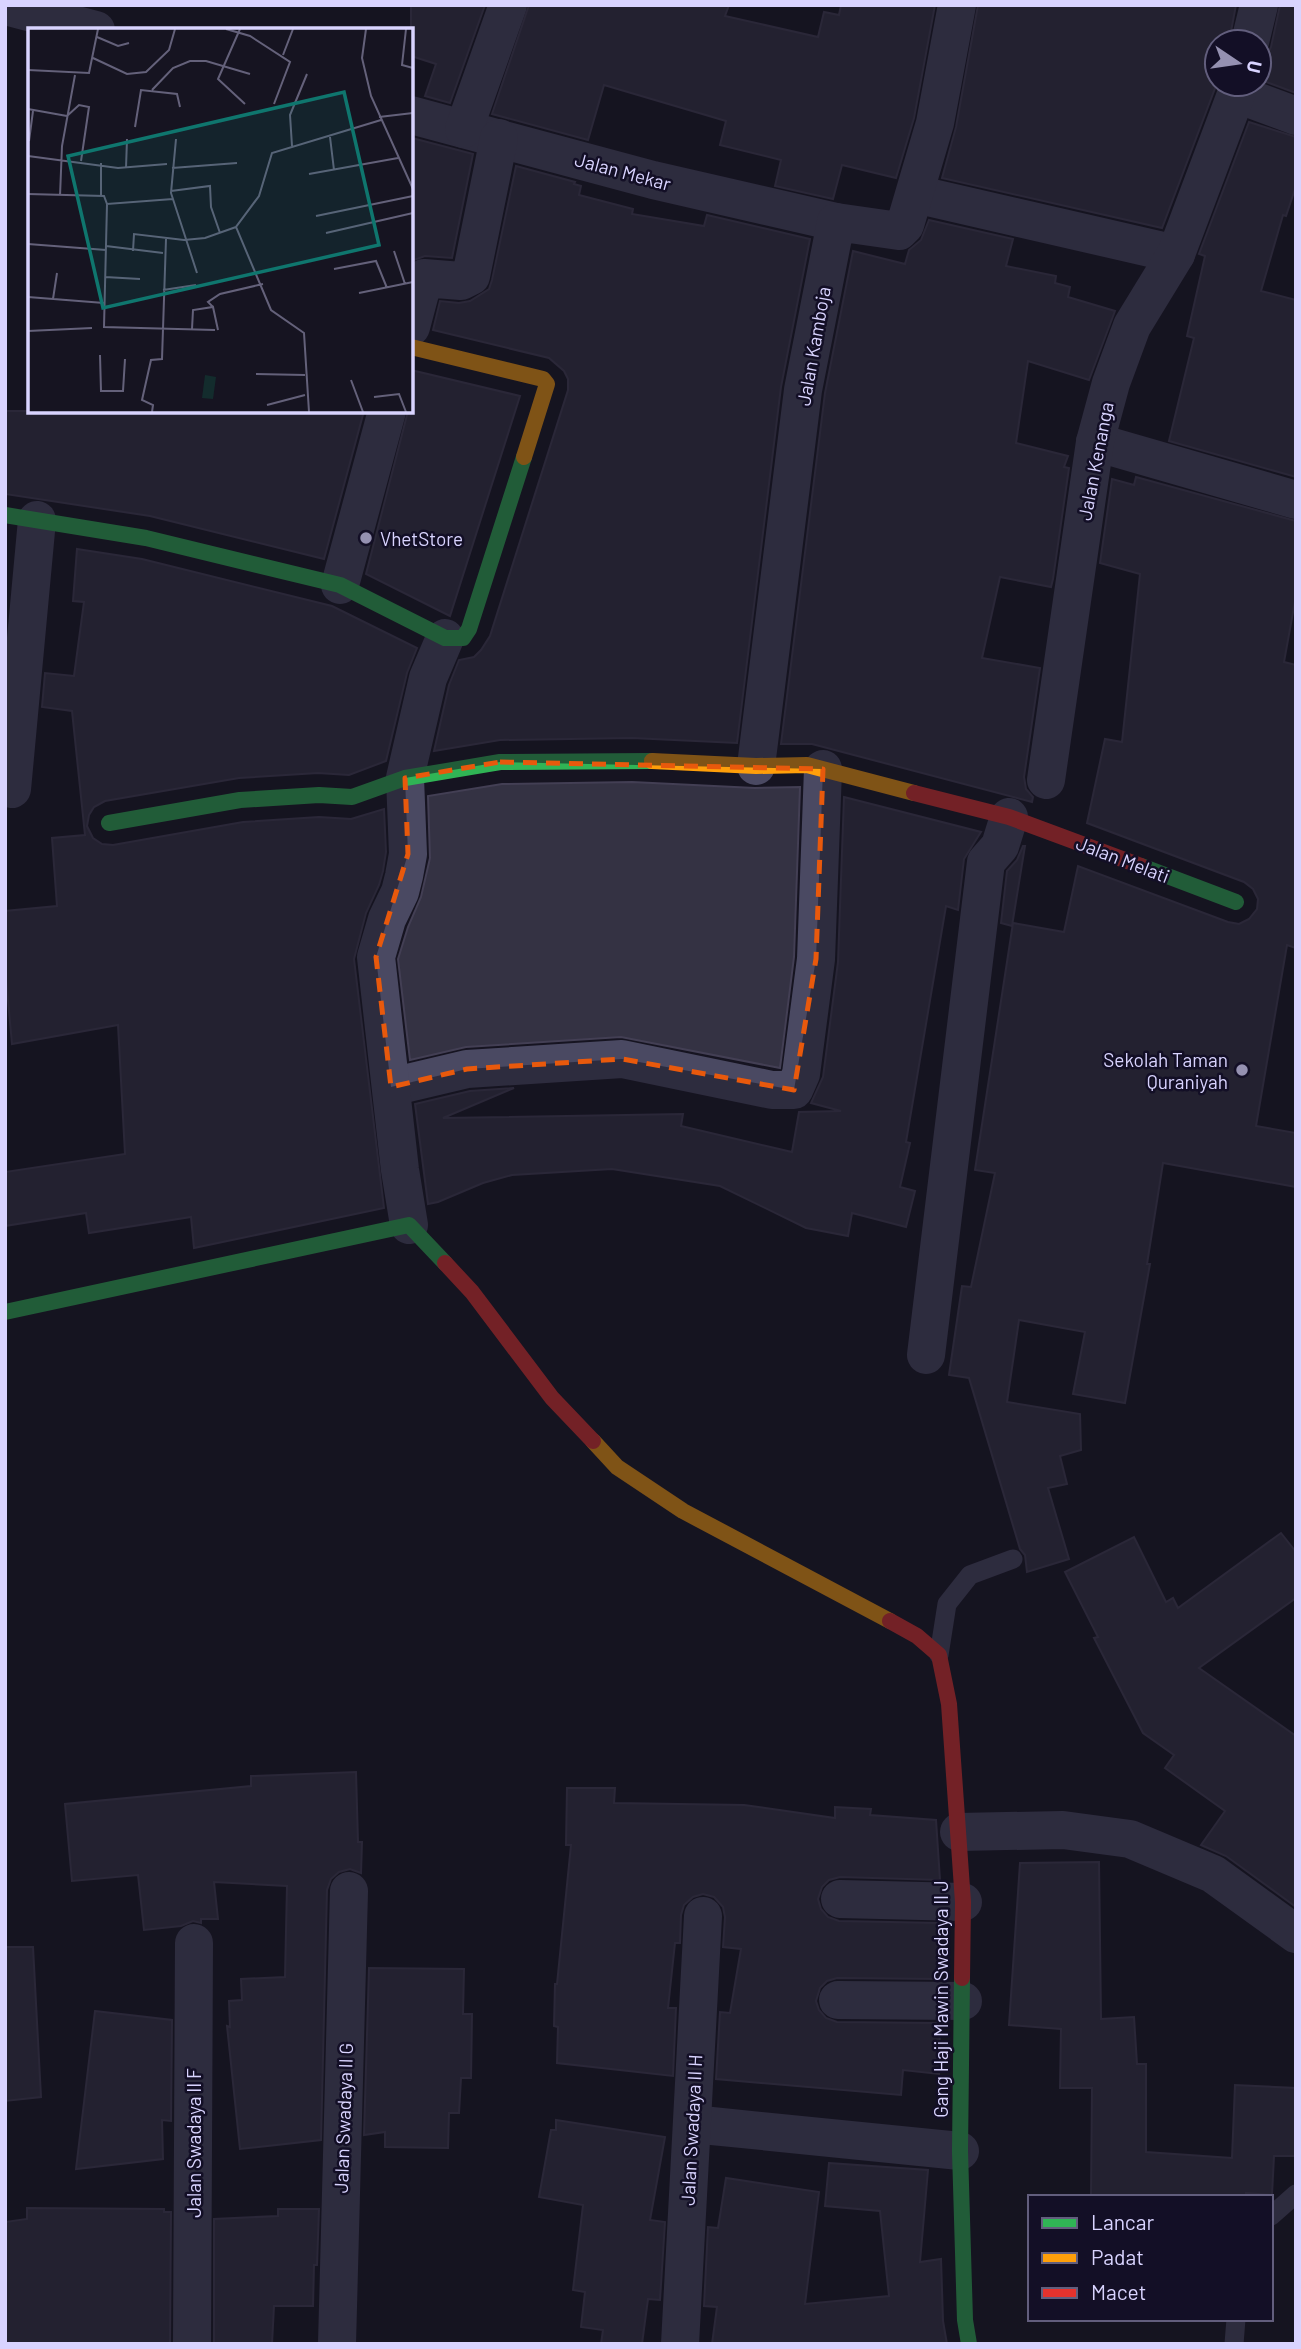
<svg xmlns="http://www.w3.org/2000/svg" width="1301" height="2349" viewBox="0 0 1301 2349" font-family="Barlow,sans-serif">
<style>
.building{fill:#343243;stroke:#433f54;stroke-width:2}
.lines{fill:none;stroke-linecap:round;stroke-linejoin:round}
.lane{stroke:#4a4962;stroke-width:19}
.street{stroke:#4a4962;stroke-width:38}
.fast{stroke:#30b455;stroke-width:16}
.slow{stroke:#ff9f0a;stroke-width:16}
.jam{stroke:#e5322d;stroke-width:16}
.marked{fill:none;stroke:#e8590c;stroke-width:5;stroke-dasharray:14 9;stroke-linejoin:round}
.poi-dot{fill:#9591b1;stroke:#130f26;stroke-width:2.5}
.labels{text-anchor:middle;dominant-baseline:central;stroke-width:5;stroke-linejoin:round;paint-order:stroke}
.street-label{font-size:19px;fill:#d9d4ff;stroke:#130f26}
.poi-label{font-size:19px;fill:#d9d4ff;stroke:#130f26;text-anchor:start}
.inset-road{fill:none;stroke:#64617a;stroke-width:2}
.view{fill:#0f766e;fill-opacity:0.15;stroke:#0f766e;stroke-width:3.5}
.inset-edge{fill:none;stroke:#d9d4ff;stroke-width:3.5}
</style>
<rect width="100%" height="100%" fill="#161421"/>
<g class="building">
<path d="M411 5H485L450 103 425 96 436 64 411 56Z"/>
<path d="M529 5H729L725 16 818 37 824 12 839 15 841 5H935L914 118 896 178 842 165 833 199 775 186 781 160 720 145 726 121 604 85 588 140 492 114Z"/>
<path d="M978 5H1236L1229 42H1217V83L1162 228 942 178 956 127Z"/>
<path d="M1280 5H1296V93L1261 80 1259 75V61L1266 57 1271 47Z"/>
<path d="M1249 122 1296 137V186L1286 216 1283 215 1261 291 1296 300V477L1169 441 1194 338 1187 336 1205 256 1199 254Z"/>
<path d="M412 138 473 154 452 258 425 256 411 261Z"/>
<path d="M516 166 575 182 574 184 581 186 579 195 633 209 632 214 704 226 707 215 810 239 781 387 737 743 632 738 500 740 434 751 449 685 459 660 474 657 481 650 490 636 568 390V379L564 371 549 358 433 330 440 301 459 303 470 301 489 289 492 280Z"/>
<path d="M929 220 1013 239 1006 266 1056 276 1055 283 1070 287 1068 297 1115 311 1089 380 1028 361 1016 443 1068 456 1064 467 1069 468 1053 579 1051 587 1000 577 982 658 1040 668 1024 777 1026 789 1033 797 1032 802 812 744H781L825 393 853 251 905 264 909 250 921 240Z"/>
<path d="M411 370 520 396 450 616 366 574 408 411H411Z"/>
<path d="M5 411H364L324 559 150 516 5 494Z"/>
<path d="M1136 477 1296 521V596L1284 662 1296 665V948L1287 945 1256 1126 1296 1133V1187L1163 1163 1147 1264H1150L1125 1403 1073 1394 1085 1332 1019 1320 1007 1402 1080 1414 1081 1450 1060 1456 1067 1484 1048 1488 1069 1559 1027 1572 1025 1555 1020 1549 969 1378 949 1375 962 1286 971 1287 995 1173 975 1170 1013 923 1064 932 1078 866 1228 922 1239 924 1249 919 1257 909 1258 899 1253 889 1244 882 1087 823 1105 739 1122 742 1140 574 1100 563 1112 479 1134 485Z"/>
<path d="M77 549 142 559 332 606 417 648 407 673 386 761 349 775 318 773 239 778 105 801 94 807 89 815 87 826 93 838 102 844 113 845 243 822 319 817 351 819 384 809 386 852 383 871 379 885 366 913 354 959 384 1208 194 1248 191 1217 89 1233 86 1213 5 1226V1172L125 1154 118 1025 12 1044 5 968V911L57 906 52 838 85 835 72 711 42 707 45 673 74 676 84 602 73 601Z"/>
<path d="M632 782 755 788 800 787 794 957 780 1068 621 1037 466 1047 410 1060 398 959 408 927 421 897 430 858 428 796 502 784Z"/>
<path d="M844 797 981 832 964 859 958 910 946 906 906 1142 910 1143 900 1187 915 1191 906 1227 852 1213 848 1236 806 1228 720 1186 612 1169 512 1175 483 1183 438 1202 428 1204 415 1104 470 1091 514 1088 443 1118 683 1114 681 1126 792 1152 799 1112 841 1111 811 1103 823 1077 838 962Z"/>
<path d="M1023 846H1025L1012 926 1001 923 1007 871 1017 860Z"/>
<path d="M1281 1533 1296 1552V1598L1199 1668 1296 1736V1907L1226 1856 1201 1845 1225 1811 1165 1768 1174 1755 1143 1733 1094 1638 1098 1637 1065 1572 1134 1537 1166 1602 1173 1598 1178 1608Z"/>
<path d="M356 1772 358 1842H362L361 1873 350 1869 339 1872 331 1879 327 1890 321 2140 240 2149 227 2026 230 2027 229 2001 242 2000 241 1979 285 1977 287 1886 214 1882 218 1919H201V1923L193 1921 181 1926 144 1930 138 1875 72 1881 65 1804 251 1786V1776Z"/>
<path d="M567 1788H615L614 1803 744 1805 835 1818V1807L871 1809 870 1815 936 1820 940 1880 840 1877 829 1880 822 1887 818 1899 821 1909 828 1917 839 1921 941 1923 940 1979 837 1978 827 1981 820 1988 816 2001 819 2010 826 2018 837 2022 940 2023 939 2074 903 2070 901 2095 716 2079 720 2012 730 2013 741 1949 723 1947 725 1917 723 1907 714 1897 703 1894 693 1897 684 1905 681 1915 680 1943H675L668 2008H676L673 2076 557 2063 558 2027 554 2026 555 1984H557L571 1845H566Z"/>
<path d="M1099 1862 1101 2019 1134 2017 1137 2064H1146V2152L1232 2158 1235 2085 1296 2088V2156H1274L1272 2195 1246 2193V2197H1091L1092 2088H1060L1061 2029 1009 2025 1020 1863Z"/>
<path d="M5 1947H33L41 2097 5 2101Z"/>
<path d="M369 1968 464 1969 463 2014H472L471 2078H461L459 2113H449L448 2148 385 2147V2132L364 2135Z"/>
<path d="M95 2011 172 2020 171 2121 162 2120 163 2159 76 2169Z"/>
<path d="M556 2120 665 2137 650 2220 665 2222 660 2300 648 2299 642 2344H601L603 2330 581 2327 585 2292 573 2290 583 2205 539 2197 551 2130H556Z"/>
<path d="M829 2163 928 2170 920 2262 941 2259 943 2321 947 2344H712L717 2307 704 2306 708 2227 718 2228 726 2178 819 2192 805 2304 889 2296 880 2211 825 2206Z"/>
<path d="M27 2208 164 2209V2212H171L170 2344H5V2222L27 2219Z"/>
<path d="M278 2209H319L317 2265H314L313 2306H274L272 2344H214V2219L278 2216Z"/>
</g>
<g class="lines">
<g class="lane">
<path d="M939 1655 947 1604 970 1575 1013 1559"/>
<path d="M1271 2216 1296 2194"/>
<path d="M1234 2344 1236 2319"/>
</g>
<g class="street">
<path d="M5 6 96 30"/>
<path d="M1250 42 1259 5"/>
<path d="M1237 94 1296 116"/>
<path d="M411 115 653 180 836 222"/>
<path d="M464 129 508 5"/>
<path d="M915 194 1176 254"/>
<path d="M411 327 424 278 461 281 471 276 499 138"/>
<path d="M1095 442 1296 500"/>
<path d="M340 585 387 411"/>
<path d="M756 766 803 390 836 222 899 231 905 225 935 123 957 5"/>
<path d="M1046 780 1095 442 1111 383 1132 326 1176 254 1240 84"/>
<path d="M12 789 37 520"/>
<path d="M391 1087 467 1069 622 1059 772 1090H794L801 1074 816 959 823 769"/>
<path d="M409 1225 400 1170 376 957 387 919 400 892 404 876 408 854 405 778 428 678 445 638"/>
<path d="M926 1355 986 862 1000 846 1009 817"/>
<path d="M959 1832 1063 1830 1130 1839 1213 1874 1296 1934"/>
<path d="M840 1899 963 1902"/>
<path d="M838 2000 963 2001"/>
<path d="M692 2124 960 2151"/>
<path d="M192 2344 194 1943"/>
<path d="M337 2344 349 1891"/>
<path d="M680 2344 703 1916"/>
</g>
<g class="fast">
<path d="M5 515 146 538 340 585 445 638H463L469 629 524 457"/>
<path d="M109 823 240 800 319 795 352 797 405 778 500 762 652 761"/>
<path d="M1141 866 1236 902"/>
<path d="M5 1312 409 1225 445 1263"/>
<path d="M962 1978 960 2151 965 2320 969 2344"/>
</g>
<g class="slow">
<path d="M411 347 543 379 547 384 524 457"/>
<path d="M652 761 756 766 807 765 914 793"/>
<path d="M593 1441 617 1467 683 1511 890 1621"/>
</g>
<g class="jam">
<path d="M914 793 1009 817 1141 866"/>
<path d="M445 1263 472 1292 552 1398 593 1441"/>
<path d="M890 1621 917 1636 939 1655 949 1704 963 1902 962 1978"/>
</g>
</g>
<path d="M0 0H1301V2349H0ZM500 762 823 769 816 959 794 1090 622 1059 467 1069 391 1087 376 957 408 854 405 778Z" fill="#161421" fill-opacity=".55" fill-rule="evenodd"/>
<path class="marked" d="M500 762 823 769 816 959 794 1090 622 1059 467 1069 391 1087 376 957 408 854 405 778Z"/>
<g class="poi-dot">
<circle cx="366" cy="538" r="7"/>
<circle cx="1242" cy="1070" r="7"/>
</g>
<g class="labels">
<g class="street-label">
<text transform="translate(623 171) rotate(15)">Jalan Mekar</text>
<text transform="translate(813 346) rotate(-80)">Jalan Kamboja</text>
<text transform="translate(1095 461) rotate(-79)">Jalan Kenanga</text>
<text transform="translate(1123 859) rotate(21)">Jalan Melati</text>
<text transform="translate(940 1999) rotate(-90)">Gang Haji Mawin Swadaya II J</text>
<text transform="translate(343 2118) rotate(-88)">Jalan Swadaya II G</text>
<text transform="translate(691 2130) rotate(-87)">Jalan Swadaya II H</text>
<text transform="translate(193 2143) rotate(-90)">Jalan Swadaya II F</text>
</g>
<g class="poi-label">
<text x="380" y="538">VhetStore</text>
<text x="1228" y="1059" text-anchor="end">Sekolah Taman<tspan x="1228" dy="22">Quraniyah</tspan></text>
</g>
</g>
<g transform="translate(28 28)">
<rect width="385" height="385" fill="#161421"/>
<path d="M177 347 188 349 185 371 174 370Z" fill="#132c2d"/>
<path class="inset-road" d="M198 1 222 8 262 34 246 76M212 1 190 51 217 76M338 1 334 30 343 68 385 161M378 1 374 37 385 40M69 9 90 18 101 15M255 27 265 1M65 30 99 46 118 44 141 22 147 1M0 42 61 45 70 1M124 62 145 40 162 33H178L222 46M0 81 39 88M39 88 51 77 61 79 53 133M351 89 385 85M107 99 113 62 149 66 152 79M302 109 306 142M148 111 143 165 169 245M1 113 5 83M264 118 262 87 279 46M0 128 90 140 139 136M73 135V168M98 140 99 111M144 140 209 135M281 146 370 130M143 163 182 158 183 179 192 205M0 166 76 168 79 176 145 171M32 168 34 118 47 47M79 176 76 299 187 302M288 188 385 168M298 205 385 185M0 216 78 222M78 218 135 225M105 223 106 206 156 212 177 210 208 199M366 223 377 256M306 241 348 233 359 260M77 249 112 251M135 262 168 257M331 265 385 254M0 269 76 275M25 271 29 245M185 279 180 274 192 266 235 256M164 301 165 282 185 279 190 302M0 303 64 300M72 327 73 363H95L97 331M228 346 277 347M323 352 335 384M346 369 371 366 378 384M239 377 277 367M124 384 125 377 114 372 123 332 134 331 138 211M281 384 276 305 243 282 208 199 231 168 244 125 353 92"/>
<path class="view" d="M316 64 351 217 75 280 40 128Z"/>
<rect width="385" height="385" class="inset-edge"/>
</g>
<rect width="1301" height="2349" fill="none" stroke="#d9d4ff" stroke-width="14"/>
<rect x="1028" y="2195" width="245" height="126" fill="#130f26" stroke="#625e7d" stroke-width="2"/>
<rect x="1042" y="2218" width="35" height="10" fill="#30b455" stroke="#625e7d" stroke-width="2"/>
<text x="1091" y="2230" font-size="21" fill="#d9d4ff">Lancar</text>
<rect x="1042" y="2253" width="35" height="10" fill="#ff9f0a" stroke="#625e7d" stroke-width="2"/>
<text x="1091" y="2265" font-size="21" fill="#d9d4ff">Padat</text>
<rect x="1042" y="2288" width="35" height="10" fill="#e5322d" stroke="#625e7d" stroke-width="2"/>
<text x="1091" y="2300" font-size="21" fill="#d9d4ff">Macet</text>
<g transform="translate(1238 63) rotate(103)"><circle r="33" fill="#130f26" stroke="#625e7d" stroke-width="2"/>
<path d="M0-5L12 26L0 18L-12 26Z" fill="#9591b1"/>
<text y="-10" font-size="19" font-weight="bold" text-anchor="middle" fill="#d9d4ff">U</text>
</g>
</svg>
